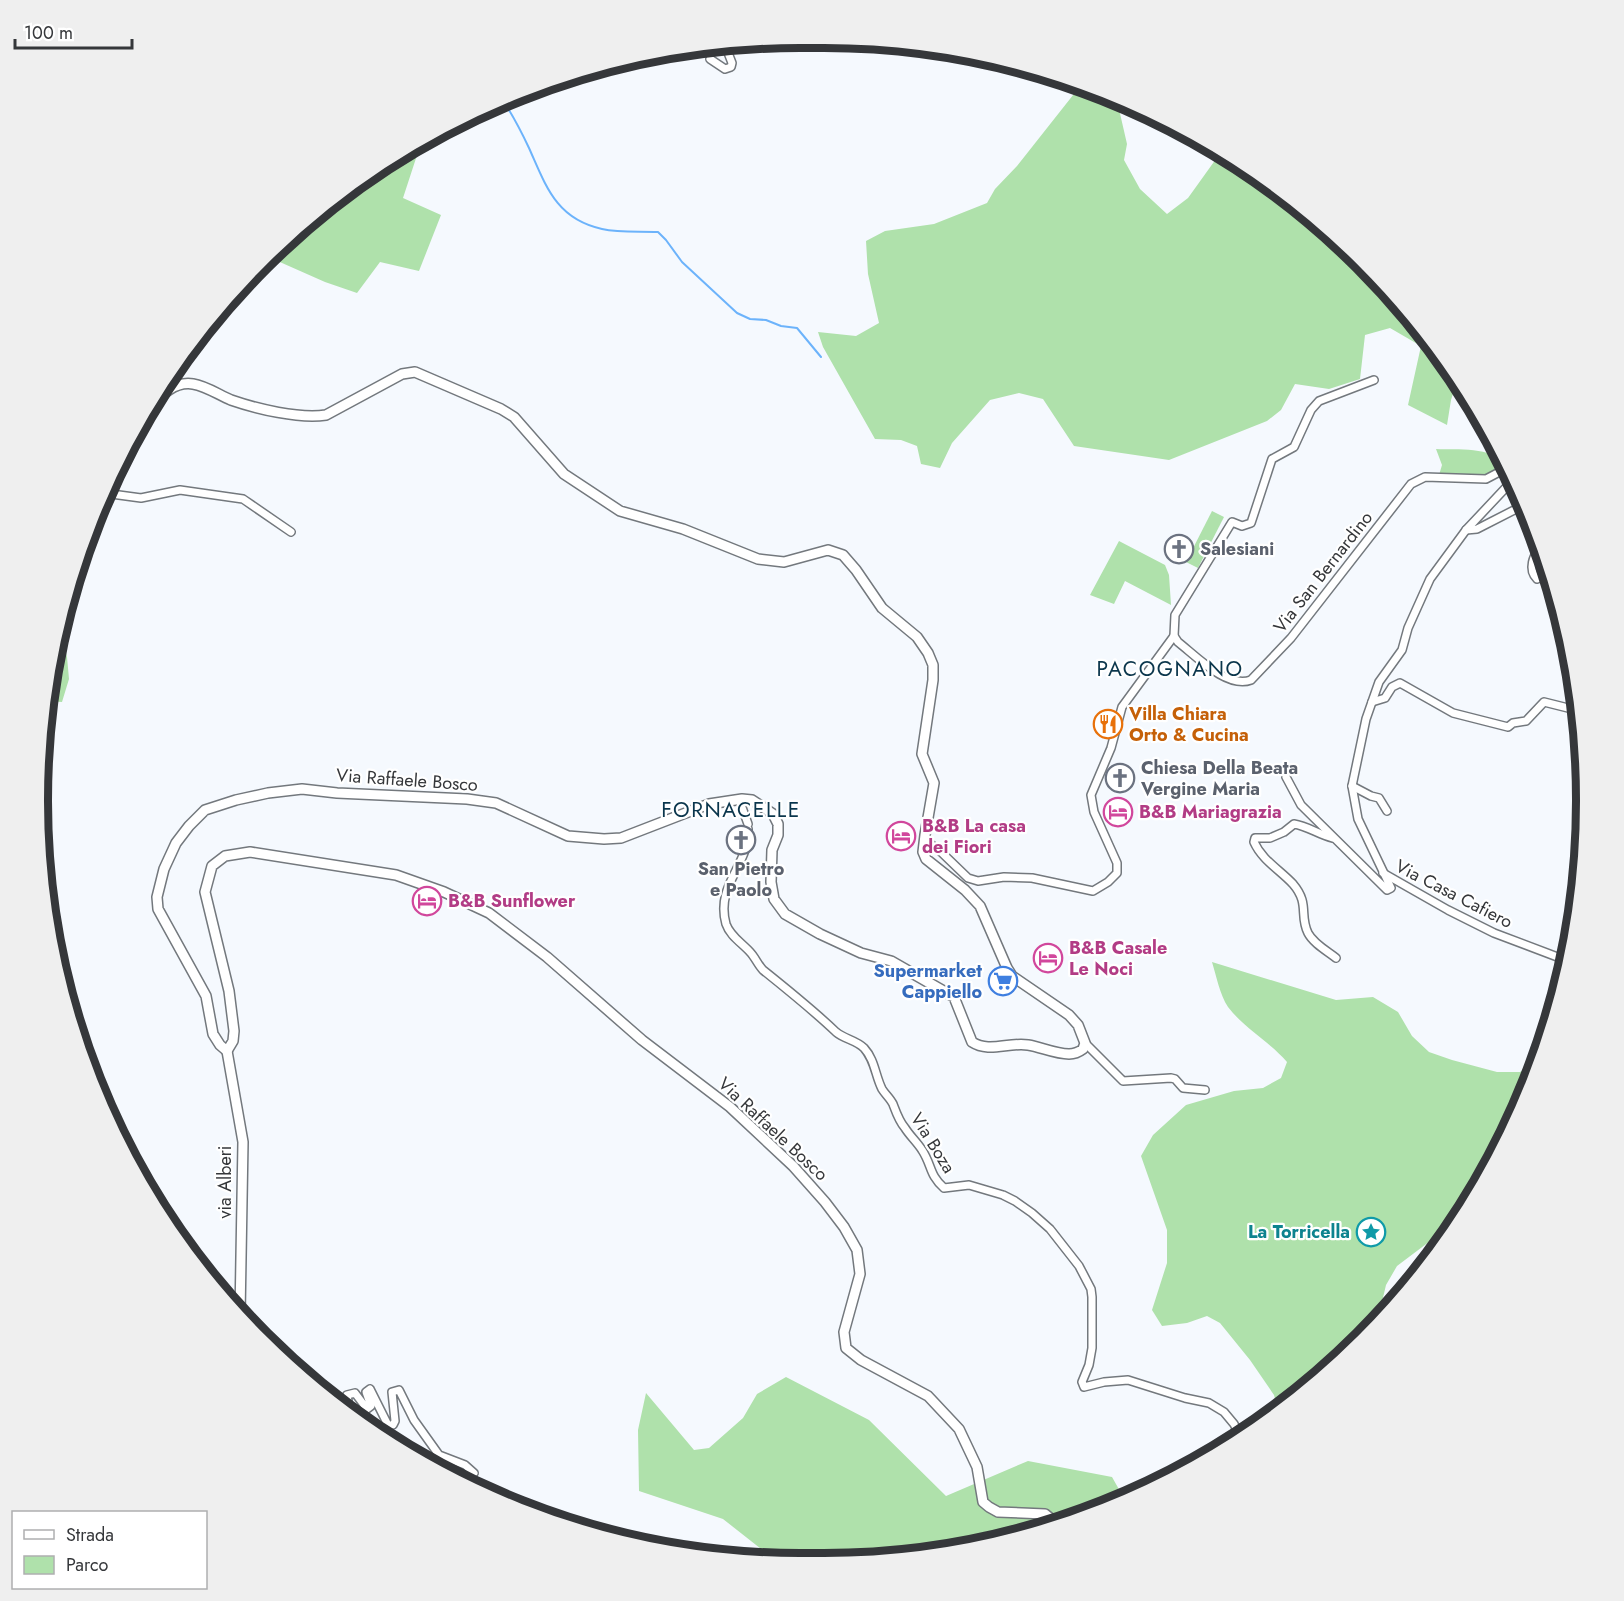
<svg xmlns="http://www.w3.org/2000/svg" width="1624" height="1601" viewBox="0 0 1624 1601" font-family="Jost,sans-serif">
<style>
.green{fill:#afe1ab}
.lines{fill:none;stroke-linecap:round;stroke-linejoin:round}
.stream{stroke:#6cb3fb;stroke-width:2}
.minor-casing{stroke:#73787d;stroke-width:10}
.tertiary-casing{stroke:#73787d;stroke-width:12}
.minor{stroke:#fff;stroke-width:7}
.tertiary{stroke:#fff;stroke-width:9}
.labels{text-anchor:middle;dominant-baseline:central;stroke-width:4.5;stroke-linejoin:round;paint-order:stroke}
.worship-label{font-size:18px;font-weight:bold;fill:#5b616d;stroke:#fff;text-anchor:start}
.street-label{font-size:18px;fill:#35373a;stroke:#fff}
.food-label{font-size:18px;font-weight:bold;fill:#c56008;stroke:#fff;text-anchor:start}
.hotel-label{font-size:18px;font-weight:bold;fill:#b23c85;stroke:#fff;text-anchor:start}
.shop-label{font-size:18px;font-weight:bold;fill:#366cbe;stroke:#fff;text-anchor:end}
.culture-label{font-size:18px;font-weight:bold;fill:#0d838f;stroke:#fff;text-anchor:end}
.quarter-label{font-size:21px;letter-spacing:1.5px;fill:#0b364c;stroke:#fff}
.rim{fill:none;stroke:#35373a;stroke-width:8}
</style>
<rect width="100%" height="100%" fill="#f5f9fe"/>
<g class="green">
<path d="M1081 85 1116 96 1127 144 1124 160 1140 189 1167 214 1188 198 1221 152 1247 166 1363 261 1458 378 1451 400 1447 425 1408 405 1421 346 1390 328 1365 335 1360 379 1329 389 1295 384 1281 410 1267 421 1169 460 1074 446 1043 399 1019 393 990 400 952 443 940 468 921 464 917 446 901 440 875 439 823 347 818 332 856 336 879 323 868 274 866 241 885 231 934 224 987 203 995 189 1017 166Z"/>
<path d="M416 145 420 146 403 198 441 215 419 271 380 262 357 293 325 282 273 259 276 249 376 166Z"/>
<path d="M1436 449C1457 450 1492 446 1505 465L1484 476 1439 475 1442 465Z"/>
<path d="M1212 511 1224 517 1198 568 1186 562Z"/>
<path d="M1119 541 1165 565 1169 575 1171 605 1125 581 1114 604 1090 595Z"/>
<path d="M73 584 80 587 78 599 63 640 67 657 69 679 62 702 47 701 52 652Z"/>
<path d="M1212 962 1336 1000 1373 997 1398 1012 1412 1036 1429 1052 1452 1060 1497 1072H1520L1538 1060 1529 1092 1462 1217 1397 1266 1386 1285 1377 1323 1363 1340 1278 1410 1274 1395 1250 1360 1220 1323 1207 1316 1187 1323 1162 1326 1152 1310 1167 1263V1230L1141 1156 1153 1135 1186 1105 1234 1091 1263 1088 1281 1078 1287 1062C1269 1041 1245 1029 1228 1007 1220 995 1216 975 1212 962Z"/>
<path d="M786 1377 869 1420 946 1496 1028 1461 1112 1477 1125 1500 1116 1505 973 1549 823 1563 774 1559 723 1519 639 1491 638 1430 646 1393 694 1450 709 1448 743 1418 757 1394Z"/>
</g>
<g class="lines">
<path class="stream" d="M502 99C512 114 521 131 529 148 546 186 556 219 602 229 620 233 640 231 658 232L666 240 682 262 737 313 750 319 766 320 781 326 797 328 821 357"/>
<g class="minor-casing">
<g id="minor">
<path d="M710 59 725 69 731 67 732 63 725 45"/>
<path d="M104 493 141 498 180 490 243 499 291 532"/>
<path d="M1466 530 1477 529 1526 504"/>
<path d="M1540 545C1534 556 1527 569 1537 579L1548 574"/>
<path d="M1174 636 1178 642C1196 656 1227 689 1251 680L1291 638 1411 484 1425 477 1486 479 1507 468"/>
<path d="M1372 702 1385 698 1392 687 1400 683 1453 713 1508 727 1513 723 1526 721 1544 702 1568 708 1577 704"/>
<path d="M1286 777 1301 805 1387 890 1391 888 1358 819 1352 786 1366 719 1379 682 1402 650 1408 628 1430 579 1466 530 1513 480"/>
<path d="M1352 786 1371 796 1379 798 1387 811"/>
<path d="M742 799 740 802 748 824"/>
<path d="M748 829C750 865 715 884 726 924 730 936 742 943 750 952 755 957 758 965 763 970 788 990 813 1010 836 1032 844 1039 856 1040 864 1048 875 1060 875 1075 882 1089 885 1094 890 1098 893 1104 896 1112 899 1121 905 1128 910 1136 917 1142 922 1150 932 1165 929 1175 944 1188L969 1185 1003 1195 1015 1201 1032 1213 1050 1229 1079 1266 1091 1289 1092 1297V1348L1089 1365 1082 1382 1084 1387 1104 1382 1128 1380 1185 1398 1209 1403 1224 1412 1234 1424 1241 1438"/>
<path d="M1333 838C1319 835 1308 826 1294 824L1284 832 1270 838H1255L1254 842C1262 860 1280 870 1293 884 1310 904 1299 915 1308 933 1313 943 1327 951 1336 958"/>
<path d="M925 840 940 851 968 878 978 881 1004 877 1032 878 1093 891 1108 882 1117 873V863L1094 812 1091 795 1111 748 1122 707 1174 636 1175 615 1232 522 1242 526 1251 523 1272 459 1294 447 1311 410 1319 401 1374 380"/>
<path d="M1383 873 1448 910 1494 933 1568 961"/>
<path d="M1085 1043 1123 1081 1171 1078 1175 1079 1183 1088 1205 1090"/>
<path d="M350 1413 347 1395 355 1393 367 1409 371 1406 366 1392 370 1389 388 1425H393L395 1421 392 1392 399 1390 414 1420 439 1455 465 1465 474 1473"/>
</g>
</g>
<g class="tertiary-casing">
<g id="tertiary">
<path d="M150 407C161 395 175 381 193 384 206 386 219 395 231 400 257 409 299 419 326 415L402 374 415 372 501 409 514 417 564 474 620 511 683 529 758 559 784 562 828 550 843 555 856 570 882 608 917 637 928 653 933 665V680L922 754 934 783 925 835 923 852 926 859 965 890 980 906 1007 968 1012 976 1069 1015 1078 1025 1085 1043 1083 1049C1079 1052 1074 1054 1069 1054 1055 1054 1041 1047 1028 1045 1008 1042 989 1053 972 1042L954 997 891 961 861 953 820 934 785 914 774 899 771 882 772 850 778 835V824L773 814 752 800 742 799 709 804 621 838 604 839 568 836 496 803 467 799 337 793 302 789 268 793 236 800 205 810 189 826 176 843 164 869 157 897 158 909 206 996 213 1034 220 1045 227 1051 233 1041 234 1031 229 991 205 892 212 866 225 856 250 852 396 875 444 892 489 913 547 957 642 1040 730 1107 793 1166 825 1202 844 1227 857 1250 860 1274 844 1332 846 1348 861 1360 928 1396 959 1429 977 1467 983 1502 989 1507 998 1512 1045 1514 1056 1523"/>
<path d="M105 491 109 487 112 479"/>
<path d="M227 1051 243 1142 240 1315"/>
</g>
</g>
<use href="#minor" class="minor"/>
<use href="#tertiary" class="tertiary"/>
</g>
<defs>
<g id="church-ring" transform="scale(1.5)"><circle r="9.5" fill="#fff" stroke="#6b7280" stroke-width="1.5"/><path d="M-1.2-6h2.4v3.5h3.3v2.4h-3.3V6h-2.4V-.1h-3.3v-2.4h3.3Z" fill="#6b7280"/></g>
<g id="restaurant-ring" transform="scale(1.5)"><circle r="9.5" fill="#fff" stroke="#e8710a" stroke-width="1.5"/><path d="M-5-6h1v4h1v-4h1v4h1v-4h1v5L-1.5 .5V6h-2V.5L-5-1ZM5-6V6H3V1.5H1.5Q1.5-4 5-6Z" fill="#e8710a"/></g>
<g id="hotel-ring" transform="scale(1.5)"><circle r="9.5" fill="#fff" stroke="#d1479c" stroke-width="1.5"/><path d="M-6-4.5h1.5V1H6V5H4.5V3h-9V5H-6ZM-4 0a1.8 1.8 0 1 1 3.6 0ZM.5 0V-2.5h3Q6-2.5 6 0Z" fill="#d1479c"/></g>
<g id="supermarket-ring" transform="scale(1.5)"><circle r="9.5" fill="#fff" stroke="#3f7fe0" stroke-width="1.5"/><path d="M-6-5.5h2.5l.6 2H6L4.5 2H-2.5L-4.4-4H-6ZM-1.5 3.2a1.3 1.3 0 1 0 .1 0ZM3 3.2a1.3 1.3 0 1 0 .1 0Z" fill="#3f7fe0"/></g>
<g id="sight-ring" transform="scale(1.5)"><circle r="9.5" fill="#fff" stroke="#0f9aa8" stroke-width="1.5"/><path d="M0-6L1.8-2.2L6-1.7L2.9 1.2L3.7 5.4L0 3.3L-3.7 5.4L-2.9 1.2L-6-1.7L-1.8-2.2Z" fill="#0f9aa8"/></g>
</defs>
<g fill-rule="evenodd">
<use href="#church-ring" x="1179" y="549"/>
<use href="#restaurant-ring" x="1108" y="724"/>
<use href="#church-ring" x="1120" y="778"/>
<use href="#hotel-ring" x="1118" y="812"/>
<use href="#hotel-ring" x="901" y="836"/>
<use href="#church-ring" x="741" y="840"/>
<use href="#hotel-ring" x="427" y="901"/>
<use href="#hotel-ring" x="1048" y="958"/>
<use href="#supermarket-ring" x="1003" y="981"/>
<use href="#sight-ring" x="1371" y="1232"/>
</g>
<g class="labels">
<g class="worship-label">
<text x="1200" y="549">Salesiani</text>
<text x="1141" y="768">Chiesa Della Beata<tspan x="1141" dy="21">Vergine Maria</tspan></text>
<text x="741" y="869" text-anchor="middle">San Pietro<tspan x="741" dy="21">e Paolo</tspan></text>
</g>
<g class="street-label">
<text transform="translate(1323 572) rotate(-52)">Via San Bernardino</text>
<text transform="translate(407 780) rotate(4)">Via Raffaele Bosco</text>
<text transform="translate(1454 894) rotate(27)">Via Casa Cafiero</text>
<text transform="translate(773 1129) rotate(43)">Via Raffaele Bosco</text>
<text transform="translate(933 1143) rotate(58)">Via Boza</text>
<text transform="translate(225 1182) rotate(-90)">via Alberi</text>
</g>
<g class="food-label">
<text x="1129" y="714">Villa Chiara<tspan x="1129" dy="21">Orto &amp; Cucina</tspan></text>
</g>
<g class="hotel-label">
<text x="1139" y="812">B&amp;B Mariagrazia</text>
<text x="922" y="826">B&amp;B La casa<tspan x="922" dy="21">dei Fiori</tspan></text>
<text x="448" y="901">B&amp;B Sunflower</text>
<text x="1069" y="948">B&amp;B Casale<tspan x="1069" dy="21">Le Noci</tspan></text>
</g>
<g class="shop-label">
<text x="982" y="971">Supermarket<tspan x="982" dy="21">Cappiello</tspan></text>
</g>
<g class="culture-label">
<text x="1350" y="1232">La Torricella</text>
</g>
<g class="quarter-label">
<text x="1170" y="669">PACOGNANO</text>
<text x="731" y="810">FORNACELLE</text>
</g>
</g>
<path d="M0 0H1624V1601H0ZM800 48H824A752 752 0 0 1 1576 800V801A752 752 0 0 1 824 1553H800A752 752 0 0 1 48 801V800A752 752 0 0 1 800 48Z" fill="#efefef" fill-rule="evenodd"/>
<path class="rim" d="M800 48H824A752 752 0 0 1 1576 800V801A752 752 0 0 1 824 1553H800A752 752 0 0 1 48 801V800A752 752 0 0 1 800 48Z"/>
<rect x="12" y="1511" width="195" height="78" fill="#ffffff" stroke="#aeafb0" stroke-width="1.5"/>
<rect x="24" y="1530" width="30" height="9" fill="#ffffff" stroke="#aeafb0" stroke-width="1.5"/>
<text x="66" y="1541" font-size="18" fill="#35373a">Strada</text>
<rect x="24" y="1556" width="30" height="18" fill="#afe1ab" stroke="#aeafb0" stroke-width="1.5"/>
<text x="66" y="1571" font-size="18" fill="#35373a">Parco</text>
<path d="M15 39v9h117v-9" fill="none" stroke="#35373a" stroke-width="3"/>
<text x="24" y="39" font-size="18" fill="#35373a" stroke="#ffffff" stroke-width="4.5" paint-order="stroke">100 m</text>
</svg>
